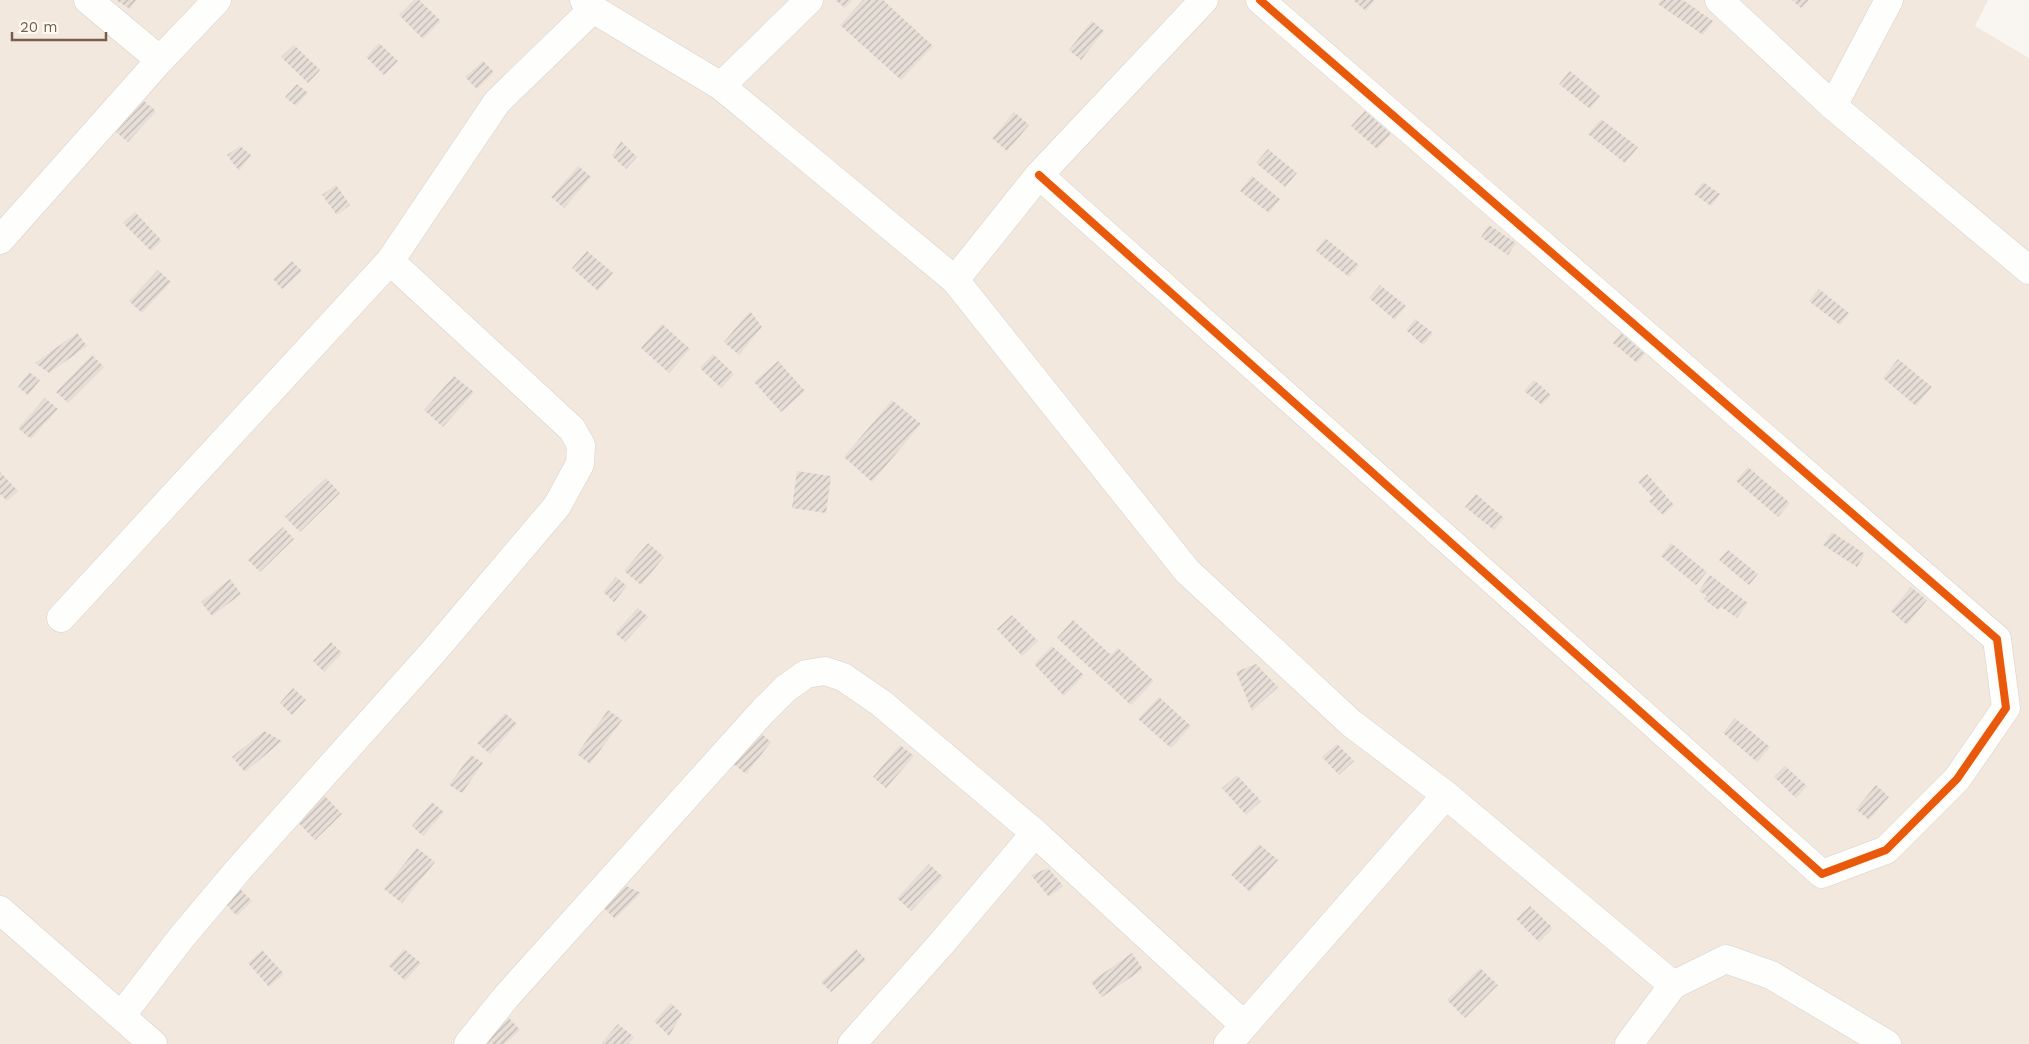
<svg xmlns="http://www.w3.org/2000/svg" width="2029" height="1044" viewBox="0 0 2029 1044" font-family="'Work Sans',sans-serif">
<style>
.residential{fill:#f2e8de}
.building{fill:url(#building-hatch)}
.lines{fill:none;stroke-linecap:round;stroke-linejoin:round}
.minor-casing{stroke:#d7d1cb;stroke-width:29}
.minor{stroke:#fefefd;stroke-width:28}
.cycleway-casing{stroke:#fffaf3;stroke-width:11}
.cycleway{stroke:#e8590c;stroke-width:8}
</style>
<defs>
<pattern id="building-hatch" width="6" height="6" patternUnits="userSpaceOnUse" patternTransform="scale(1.25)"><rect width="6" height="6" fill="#e6ded7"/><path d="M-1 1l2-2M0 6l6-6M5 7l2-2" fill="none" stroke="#bfb7b1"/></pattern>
</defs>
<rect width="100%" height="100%" fill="#f9f5f0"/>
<path class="residential" d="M0 0H1988L1975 26 2029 58V1044H0Z"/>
<g class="building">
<path d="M116 0H136L130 9Z"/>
<path d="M414 0H419L441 21 423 39 399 15Z"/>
<path d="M835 0H852L845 8Z"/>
<path d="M863 0H883L933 46 901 80 840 25Z"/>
<path d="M1353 0H1375L1366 11Z"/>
<path d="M1661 0H1683L1713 21 1703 35 1658 4Z"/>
<path d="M1792 0H1809L1801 8Z"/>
<path d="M1092 21 1104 31 1081 60 1069 50Z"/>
<path d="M379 43 398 61 384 75 366 57Z"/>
<path d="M294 45 320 70 308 83 281 57Z"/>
<path d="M483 61 494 72 477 89 465 77Z"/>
<path d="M1570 71 1600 96 1590 109 1559 84Z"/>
<path d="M297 84 308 93 296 106 285 97Z"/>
<path d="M144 101 156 111 128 142 116 132Z"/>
<path d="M1365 111 1391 134 1377 149 1351 126Z"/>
<path d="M1014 112 1029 125 1007 151 992 138Z"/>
<path d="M1601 119 1638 147 1625 163 1588 134Z"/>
<path d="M621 141 637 157 626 169 612 156Z"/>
<path d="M240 146 251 155 239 171 227 155Z"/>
<path d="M1268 149 1297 173 1285 187 1256 163Z"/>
<path d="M578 166 591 177 564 208 551 197Z"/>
<path d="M1252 176 1280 199 1269 213 1240 191Z"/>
<path d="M1703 182 1720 194 1711 206 1694 194Z"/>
<path d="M336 185 350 205 337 215 322 195Z"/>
<path d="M135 212 162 241 151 251 123 223Z"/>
<path d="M1489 225 1516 243 1508 255 1481 237Z"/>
<path d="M1325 238 1359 265 1349 277 1316 251Z"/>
<path d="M587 251 613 273 598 291 572 268Z"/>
<path d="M292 261 302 271 282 289 273 279Z"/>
<path d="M158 270 171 282 142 313 129 301Z"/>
<path d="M1380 285 1406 306 1395 320 1369 298Z"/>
<path d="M1819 289 1849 313 1840 325 1809 301Z"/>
<path d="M750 311 762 327 739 355 724 342Z"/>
<path d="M1415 319 1433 333 1423 345 1406 330Z"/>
<path d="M662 324 690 349 669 373 641 348Z"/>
<path d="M77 333 87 346 49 373 35 363Z"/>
<path d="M1621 333 1645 354 1637 363 1613 343Z"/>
<path d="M713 354 734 374 721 388 700 368Z"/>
<path d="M92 355 104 367 68 403 56 392Z"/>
<path d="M1898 359 1932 387 1916 406 1883 378Z"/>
<path d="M778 361 805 391 781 412 754 382Z"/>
<path d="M29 372 40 380 28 395 18 387Z"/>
<path d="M454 376 474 392 443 427 424 410Z"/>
<path d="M1534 380 1551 395 1542 405 1524 391Z"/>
<path d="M45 398 58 409 31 439 18 428Z"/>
<path d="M892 400 921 424 872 482 844 457Z"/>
<path d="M1748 467 1790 503 1778 517 1736 481Z"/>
<path d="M797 471 831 476 826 513 792 508Z"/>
<path d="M0 472 18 491 7 501 0 494Z"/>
<path d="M1647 474 1674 505 1663 515 1649 501 1653 498 1638 482Z"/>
<path d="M326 478 340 493 300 532 285 517Z"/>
<path d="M1476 494 1504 518 1494 530 1465 507Z"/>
<path d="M283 527 294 539 260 572 248 560Z"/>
<path d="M1832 532 1865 554 1857 567 1823 545Z"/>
<path d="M648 543 664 557 641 585 624 571Z"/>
<path d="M1671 543 1707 572 1696 585 1661 556Z"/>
<path d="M1728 550 1758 574 1749 585 1719 560Z"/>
<path d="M1710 575 1748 603 1737 618 1721 607 1718 610 1704 599 1707 596 1699 591Z"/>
<path d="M616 577 627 586 614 602 603 592Z"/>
<path d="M230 579 241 594 212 616 201 602Z"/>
<path d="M1911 587 1927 600 1907 625 1891 611Z"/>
<path d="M638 608 648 617 625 642 615 633Z"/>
<path d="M1012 615 1038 641 1022 656 997 629Z"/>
<path d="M1073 620 1111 655 1118 648 1154 681 1131 705 1057 638Z"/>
<path d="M331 642 342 653 324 672 313 661Z"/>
<path d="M1052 646 1084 675 1064 696 1034 664Z"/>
<path d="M1256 664 1278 687 1252 711 1236 672Z"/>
<path d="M293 688 306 700 292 715 280 703Z"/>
<path d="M1159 697 1191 726 1171 748 1138 719Z"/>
<path d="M608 710 622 720 590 764 577 754Z"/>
<path d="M505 713 517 724 490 754 477 743Z"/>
<path d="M1735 718 1770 747 1757 762 1723 733Z"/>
<path d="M757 730 771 742 746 774 731 762Z"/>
<path d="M264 731 282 741 245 772 232 757Z"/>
<path d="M1337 744 1354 761 1339 775 1322 757Z"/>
<path d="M900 745 914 756 886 788 873 777Z"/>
<path d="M471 755 483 763 462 793 449 785Z"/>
<path d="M1785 766 1807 786 1796 798 1774 777Z"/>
<path d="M1237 775 1261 801 1246 815 1222 788Z"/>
<path d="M1876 785 1889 797 1869 820 1856 809Z"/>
<path d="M320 791 342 814 315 840 293 817Z"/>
<path d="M432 802 444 812 423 836 412 826Z"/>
<path d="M1259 844 1278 860 1250 892 1231 875Z"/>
<path d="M417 848 435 862 402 903 384 889Z"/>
<path d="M929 864 943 877 911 911 897 898Z"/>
<path d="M1048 868 1063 886 1049 897 1031 875Z"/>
<path d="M626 886 641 893 615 919 604 908Z"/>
<path d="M238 887 252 901 237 916 223 901Z"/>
<path d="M1530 906 1553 928 1539 942 1516 919Z"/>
<path d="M404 949 421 963 405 981 389 966Z"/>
<path d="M856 949 866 960 831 992 821 982Z"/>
<path d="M262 950 284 974 269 987 248 963Z"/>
<path d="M1132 953 1143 969 1102 997 1091 982Z"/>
<path d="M1480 968 1498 985 1465 1018 1447 1000Z"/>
<path d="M671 1003 682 1014 669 1036 654 1021Z"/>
<path d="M509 1018 520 1030 505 1044H481Z"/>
<path d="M618 1024 634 1037 628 1044H601Z"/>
</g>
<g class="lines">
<g class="minor-casing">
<g id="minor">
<path d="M88 0 160 60"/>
<path d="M584 0 593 9 721 86 955 280 1187 571 1351 723 1446 795 1673 985"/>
<path d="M1719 0 1833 106 2029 270"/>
<path d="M721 86 809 0"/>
<path d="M1833 106 1889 0"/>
<path d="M1039 175 1822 874 1886 850 1957 779 2006 708 1997 639 1260 0"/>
<path d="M0 240 160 60 217 0"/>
<path d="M955 280 1039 175 1204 0"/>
<path d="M61 618 390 261 497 102 593 9"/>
<path d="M0 910 153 1044"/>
<path d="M121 1016 181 938 239 869 434 651 557 506 580 464 581 445 572 429 390 261"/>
<path d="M468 1044 506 997 763 711 785 689 806 674 825 671 843 677 881 703 1035 833 1244 1025"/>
<path d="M852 1044 941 944 1035 833"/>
<path d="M1228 1044 1446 795"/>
<path d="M1629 1044 1673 985 1726 959 1771 975 1887 1044"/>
</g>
</g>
<use href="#minor" class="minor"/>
<g class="cycleway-casing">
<path id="cycleway" d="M1039 175 1822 874 1886 850 1957 779 2006 708 1997 639 1260 0"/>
</g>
<use href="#cycleway" class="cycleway"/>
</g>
<path d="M12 32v8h94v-8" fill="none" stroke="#7a5c4d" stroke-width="2.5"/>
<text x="20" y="32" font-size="15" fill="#7a5c4d" stroke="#fffaf3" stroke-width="4" paint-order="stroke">20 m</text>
</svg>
